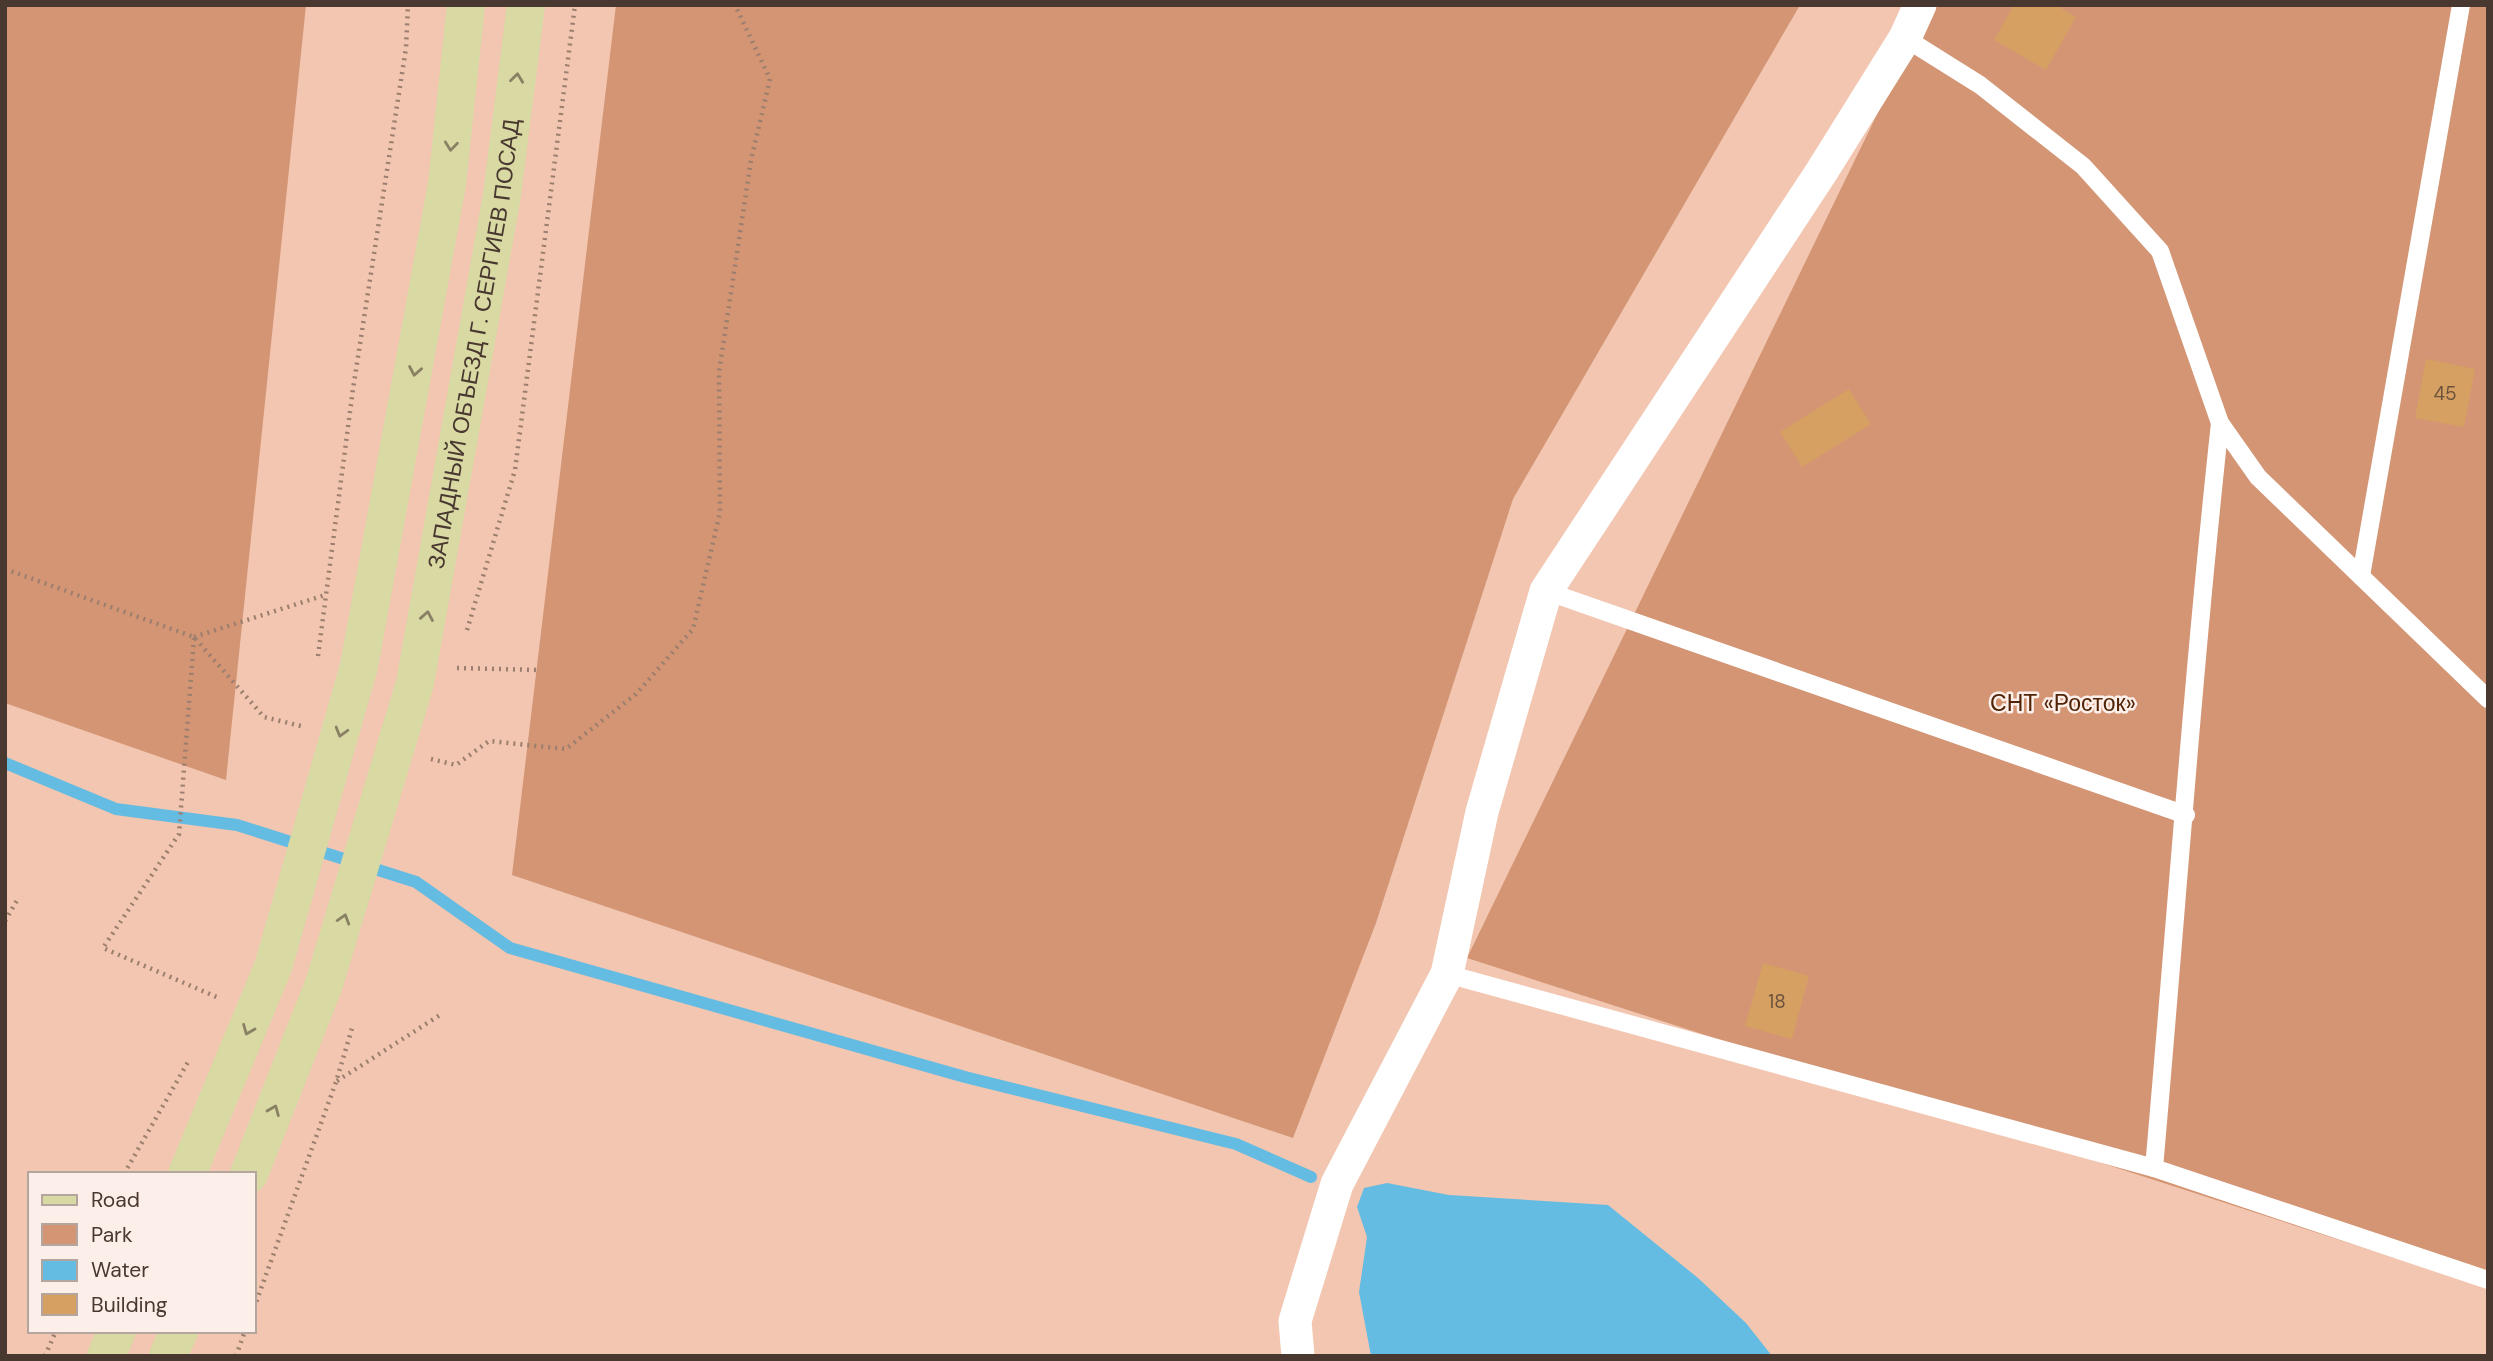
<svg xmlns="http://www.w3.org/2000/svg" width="2493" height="1361" viewBox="0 0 2493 1361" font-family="'DM Sans',sans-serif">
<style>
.green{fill:#d39574}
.water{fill:#64bce3}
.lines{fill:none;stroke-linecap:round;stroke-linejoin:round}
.stream{stroke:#64bce3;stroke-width:12}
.building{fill:#d6a063}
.path{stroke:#9c7e6e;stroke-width:4.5;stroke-dasharray:2 5;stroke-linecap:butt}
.service{stroke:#fff;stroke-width:18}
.minor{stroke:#fff;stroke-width:33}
.primary{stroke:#d9d9a4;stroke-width:38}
.oneway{stroke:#8a8064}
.labels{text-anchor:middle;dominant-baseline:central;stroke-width:5;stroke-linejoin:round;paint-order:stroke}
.number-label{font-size:19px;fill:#6c523c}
.street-label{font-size:23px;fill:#49382f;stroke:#fceee8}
.park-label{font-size:23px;fill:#522407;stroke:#fceee8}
</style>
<rect width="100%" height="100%" fill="#f2c6b0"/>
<g class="green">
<path d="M5 5H306L226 780 5 703Z"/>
<path d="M616 5H1800L1513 499 1376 923 1293 1138 512 875Z"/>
<path d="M1933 5H2488V1288L1467 958 1903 61Z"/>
</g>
<path class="water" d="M1387 1183 1449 1195 1608 1205 1698 1278 1746 1323 1772 1356H1371L1359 1292 1367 1237 1357 1207 1364 1188Z"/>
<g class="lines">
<path class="stream" d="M5 763 116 809 237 825 416 882 510 948 965 1077 1236 1144 1311 1177"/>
</g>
<g class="building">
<path d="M2014 5H2056L2076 17 2046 70 1994 40Z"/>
<path d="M2426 359 2475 369 2464 427 2415 418Z"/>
<path d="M1849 389 1871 424 1802 467 1780 432Z"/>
<path d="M1763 963 1809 976 1792 1039 1745 1026Z"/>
</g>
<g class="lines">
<g class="path">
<path d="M5 569 194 637 264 717 301 726"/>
<path d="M467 630 515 470 575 5"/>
<path d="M194 637 325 595"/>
<path d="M194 638 179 834 103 948 219 998"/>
<path d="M318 656 353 389 406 48 408 5"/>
<path d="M457 668 541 670"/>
<path d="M431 759 456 765 489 741 566 749 636 694 693 629 720 512 719 372 751 160 770 79 735 5"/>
<path d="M5 921 19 897"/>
<path d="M337 1081 443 1013"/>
<path d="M124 1174 188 1062"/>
<path d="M254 1308 336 1082 353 1025"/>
<path d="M45 1356 56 1331"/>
<path d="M236 1356 245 1331"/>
</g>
<g class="service">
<path d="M1905 38 1980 85 2083 166 2160 251 2220 423 2258 477 2488 699"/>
<path d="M2361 576 2461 5"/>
<path d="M1546 591 2186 815"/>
<path d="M1447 974 2154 1168 2488 1280"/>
<path d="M2154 1168C2176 919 2193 671 2220 423"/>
</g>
<path class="minor" d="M1298 1356 1295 1321 1337 1184 1447 974 1482 812 1546 591 1822 171 1905 38 1920 5"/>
<g class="primary">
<path d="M187 1174 273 967 359 666 447 184 466 5"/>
<path id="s1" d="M249 1174 324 984 415 683 502 195 526 5"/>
<path d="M106 1356 117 1331"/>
<path d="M168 1356 179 1331"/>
</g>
</g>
<defs><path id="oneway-chevron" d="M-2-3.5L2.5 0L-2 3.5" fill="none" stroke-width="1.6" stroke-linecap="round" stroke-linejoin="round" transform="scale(1.75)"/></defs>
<g class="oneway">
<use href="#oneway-chevron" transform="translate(517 78) rotate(-83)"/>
<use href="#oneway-chevron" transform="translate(451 146) rotate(96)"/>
<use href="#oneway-chevron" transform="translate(415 371) rotate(100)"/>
<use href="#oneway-chevron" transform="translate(427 616) rotate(-80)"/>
<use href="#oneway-chevron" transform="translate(341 732) rotate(106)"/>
<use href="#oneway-chevron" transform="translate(344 919) rotate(-73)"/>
<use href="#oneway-chevron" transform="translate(248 1030) rotate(112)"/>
<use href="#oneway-chevron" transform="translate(274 1110) rotate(-68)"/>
</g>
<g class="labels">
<g class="number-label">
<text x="2445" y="393">45</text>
<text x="1777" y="1001">18</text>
</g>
<g class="street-label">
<text stroke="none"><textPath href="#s1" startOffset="863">ЗАПАДНЫЙ ОБЪЕЗД Г. СЕРГИЕВ ПОСАД</textPath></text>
</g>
<g class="park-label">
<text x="2063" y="703">СНТ «Росток»</text>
</g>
</g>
<rect width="2493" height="1361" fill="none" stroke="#49382f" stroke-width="14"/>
<rect x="28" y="1172" width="228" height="161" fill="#fceee8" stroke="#b4a59e" stroke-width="2"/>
<rect x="42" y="1195" width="35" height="10" fill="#d9d9a4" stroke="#b4a59e" stroke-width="2"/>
<text x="91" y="1207" font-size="21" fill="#49382f">Road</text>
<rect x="42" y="1224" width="35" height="21" fill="#d39574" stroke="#b4a59e" stroke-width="2"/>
<text x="91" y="1242" font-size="21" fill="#49382f">Park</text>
<rect x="42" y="1260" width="35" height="21" fill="#64bce3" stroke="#b4a59e" stroke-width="2"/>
<text x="91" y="1277" font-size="21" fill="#49382f">Water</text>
<rect x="42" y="1294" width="35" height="21" fill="#d6a063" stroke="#b4a59e" stroke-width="2"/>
<text x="91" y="1312" font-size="21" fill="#49382f">Building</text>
</svg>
